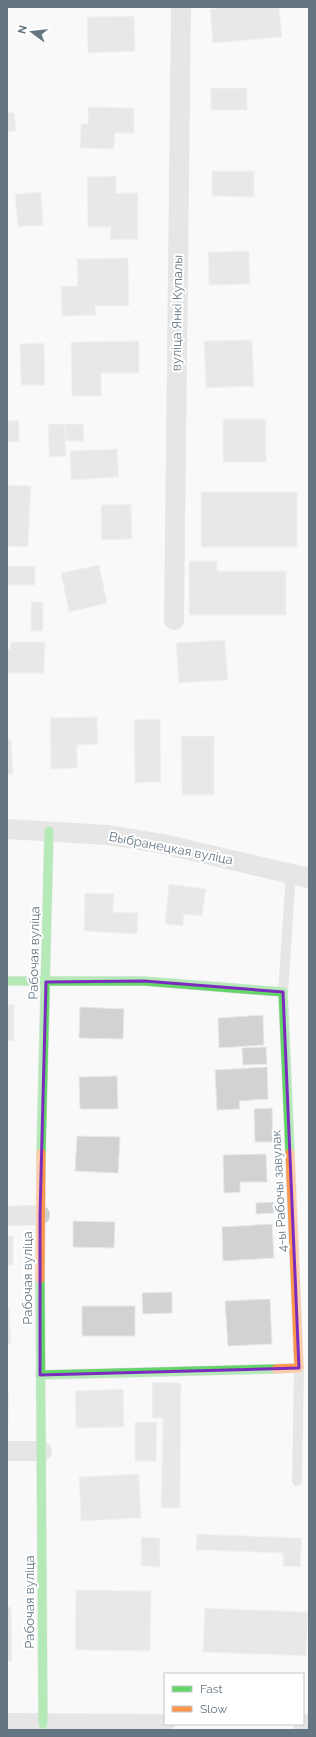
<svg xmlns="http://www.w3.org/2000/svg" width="316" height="1737" viewBox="0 0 316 1737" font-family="Raleway,sans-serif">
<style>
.building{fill:#d0d2d3;stroke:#e8e8e8}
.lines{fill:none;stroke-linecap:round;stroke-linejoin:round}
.fast-casing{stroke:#d5d6d7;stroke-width:10}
.slow-casing{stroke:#d5d6d7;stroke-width:10}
.lane{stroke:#cecfd0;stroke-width:10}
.street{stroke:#cecfd0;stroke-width:20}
.fast{stroke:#63d668;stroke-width:9}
.slow{stroke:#ff974d;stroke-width:9}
.marked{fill:none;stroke:#7b2cbf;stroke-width:3;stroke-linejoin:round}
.labels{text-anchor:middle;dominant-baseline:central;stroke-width:4;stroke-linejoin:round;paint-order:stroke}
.street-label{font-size:13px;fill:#657683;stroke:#fff}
</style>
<rect width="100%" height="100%" fill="#f9f9f9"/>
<g class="building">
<path d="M228 7H279L282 37 213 43 210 9Z"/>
<path d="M134 16 135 51 88 53 87 17Z"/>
<rect x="211" y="88" width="36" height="22"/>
<path d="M88 107 134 108V133H115L114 149 80 148 81 124H88Z"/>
<path d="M14 112 16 131 7 132V113Z"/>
<path d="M212 171H254V197L212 196Z"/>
<path d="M116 176V193H138V239L110 240 111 227H88L87 177Z"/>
<path d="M41 192 43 225 18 227 15 194Z"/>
<path d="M249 251 250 284 209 285 208 252Z"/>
<path d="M128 258 129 306H95L96 315 62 316 61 286H78L77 259Z"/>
<path d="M252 340 254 386 206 388 204 341Z"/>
<path d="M139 341V373H101V396H72L71 342Z"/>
<path d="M44 343 45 385H21L20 344Z"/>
<rect x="223" y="419" width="43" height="43"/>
<path d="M19 420V442H7V421Z"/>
<path d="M48 424H65L66 456 49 457Z"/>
<path d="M65 424H83L84 441H66Z"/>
<path d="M117 449 119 477 71 480 70 451Z"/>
<path d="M7 485 31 486 28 547 7 546Z"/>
<rect x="201" y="492" width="96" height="55"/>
<path d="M131 504 132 539 101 540V505Z"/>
<path d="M189 561H217V571H286V615H189Z"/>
<path d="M99 565 107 603 69 612 61 573Z"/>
<rect x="7" y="566" width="28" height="19"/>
<rect x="31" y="602" width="12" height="29"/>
<path d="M225 640 228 680 179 683 176 643Z"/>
<path d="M10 642H45L44 673H7V649H10Z"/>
<path d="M97 717 98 744 77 745V768L51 769 50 718Z"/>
<path d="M160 719 161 782 135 783 134 720Z"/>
<path d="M181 736H214V795H182Z"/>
<path d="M7 739H11L13 774H7Z"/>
<path d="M169 884 206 889 202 916 184 914 183 926 165 924Z"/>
<path d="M85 893 114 894 113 912 138 913 137 934 84 931Z"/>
<path d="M14 1004V1041H7V1005Z"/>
<path d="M80 1007 124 1009 123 1039 79 1038Z"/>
<path d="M263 1015 264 1045 219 1048 218 1018Z"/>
<path d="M266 1047 267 1064 243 1065 242 1048Z"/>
<path d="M267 1067 268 1099 239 1101 240 1109 217 1110 215 1070Z"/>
<path d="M117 1076 118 1109H80L79 1077Z"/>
<path d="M272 1108 273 1142H255L254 1109Z"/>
<path d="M77 1136 120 1137 118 1173 75 1171Z"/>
<path d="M266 1154 267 1182H240V1192L224 1193 223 1155Z"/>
<path d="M274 1202V1213L256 1214V1203Z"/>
<path d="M73 1221 115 1222 114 1248 73 1247Z"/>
<path d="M272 1224 274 1258 223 1261 222 1227Z"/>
<rect x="7" y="1236" width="6" height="29"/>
<path d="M172 1292V1313L143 1314 142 1293Z"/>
<path d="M270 1299 272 1344 228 1346 225 1301Z"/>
<rect x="82" y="1306" width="53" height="30"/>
<path d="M7 1308H9L11 1343 7 1344Z"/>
<path d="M152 1382 181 1383 180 1508H161L163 1418H152Z"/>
<path d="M123 1389 124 1427 76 1428 75 1391Z"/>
<path d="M7 1391H9L8 1424H7Z"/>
<path d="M135 1422H157L156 1461H135Z"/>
<path d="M139 1474 141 1518 81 1521 79 1477Z"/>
<path d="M197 1534 302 1538 300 1567 283 1566V1553L196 1550Z"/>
<path d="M141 1537 160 1538V1567L141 1566Z"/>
<path d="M76 1590 151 1591 150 1651 75 1650Z"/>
<path d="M7 1607H11L12 1661H7Z"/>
<path d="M205 1608 308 1612 306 1656 203 1652Z"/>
</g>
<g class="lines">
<g class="fast-casing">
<g id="fast">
<path d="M7 981H144L283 992 290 1153"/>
<path d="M41 1153 49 831"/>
<path d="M40 1279 43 1724"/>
<path d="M40 1375 276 1369"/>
</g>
</g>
<g class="slow-casing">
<g id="slow">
<path d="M40 1279 41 1153"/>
<path d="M276 1369 299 1368 290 1153"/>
</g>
</g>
<g class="lane">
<path d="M283 992 291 873"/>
<path d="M297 1481 299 1368"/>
</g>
<g class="street">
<path d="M174 620 181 7"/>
<path d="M7 829 108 835 163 844 309 878"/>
<path d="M7 1216 40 1215"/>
<path d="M7 1451H42"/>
<path d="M7 1723 165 1724"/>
<path d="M303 1724H309"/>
</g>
<use href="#fast" class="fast"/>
<use href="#slow" class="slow"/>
</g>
<path d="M0 0H316V1737H0ZM144 981 283 992 299 1368 40 1375V1215L46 982Z" fill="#f9f9f9" fill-opacity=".55" fill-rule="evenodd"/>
<path class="marked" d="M144 981 283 992 299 1368 40 1375V1215L46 982Z"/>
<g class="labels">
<g class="street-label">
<text transform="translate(177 313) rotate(-89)">вуліца Янкі Купалы</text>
<text transform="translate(171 848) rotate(11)">Выбранецкая вуліца</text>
<text transform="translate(34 953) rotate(-89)">Рабочая вуліца</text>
<text transform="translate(279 1191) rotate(-93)">4-ы Рабочы завулак</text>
<text transform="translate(27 1278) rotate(-90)">Рабочая вуліца</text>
<text transform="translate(29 1602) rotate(-90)">Рабочая вуліца</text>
</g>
</g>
<rect width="316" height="1737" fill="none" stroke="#657683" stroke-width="16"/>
<rect x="164" y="1673" width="140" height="52" fill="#ffffff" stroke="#c1c8cd"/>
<rect x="172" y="1686" width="20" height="6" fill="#63d668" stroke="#c1c8cd"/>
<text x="200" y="1693" font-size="12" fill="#657683">Fast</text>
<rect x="172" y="1706" width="20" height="6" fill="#ff974d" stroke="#c1c8cd"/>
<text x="200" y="1713" font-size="12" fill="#657683">Slow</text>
<g transform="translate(32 32) rotate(285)" stroke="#ffffff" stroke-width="3" paint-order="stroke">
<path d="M0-3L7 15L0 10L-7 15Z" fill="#657683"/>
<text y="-6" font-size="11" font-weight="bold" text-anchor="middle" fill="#657683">N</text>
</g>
</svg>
